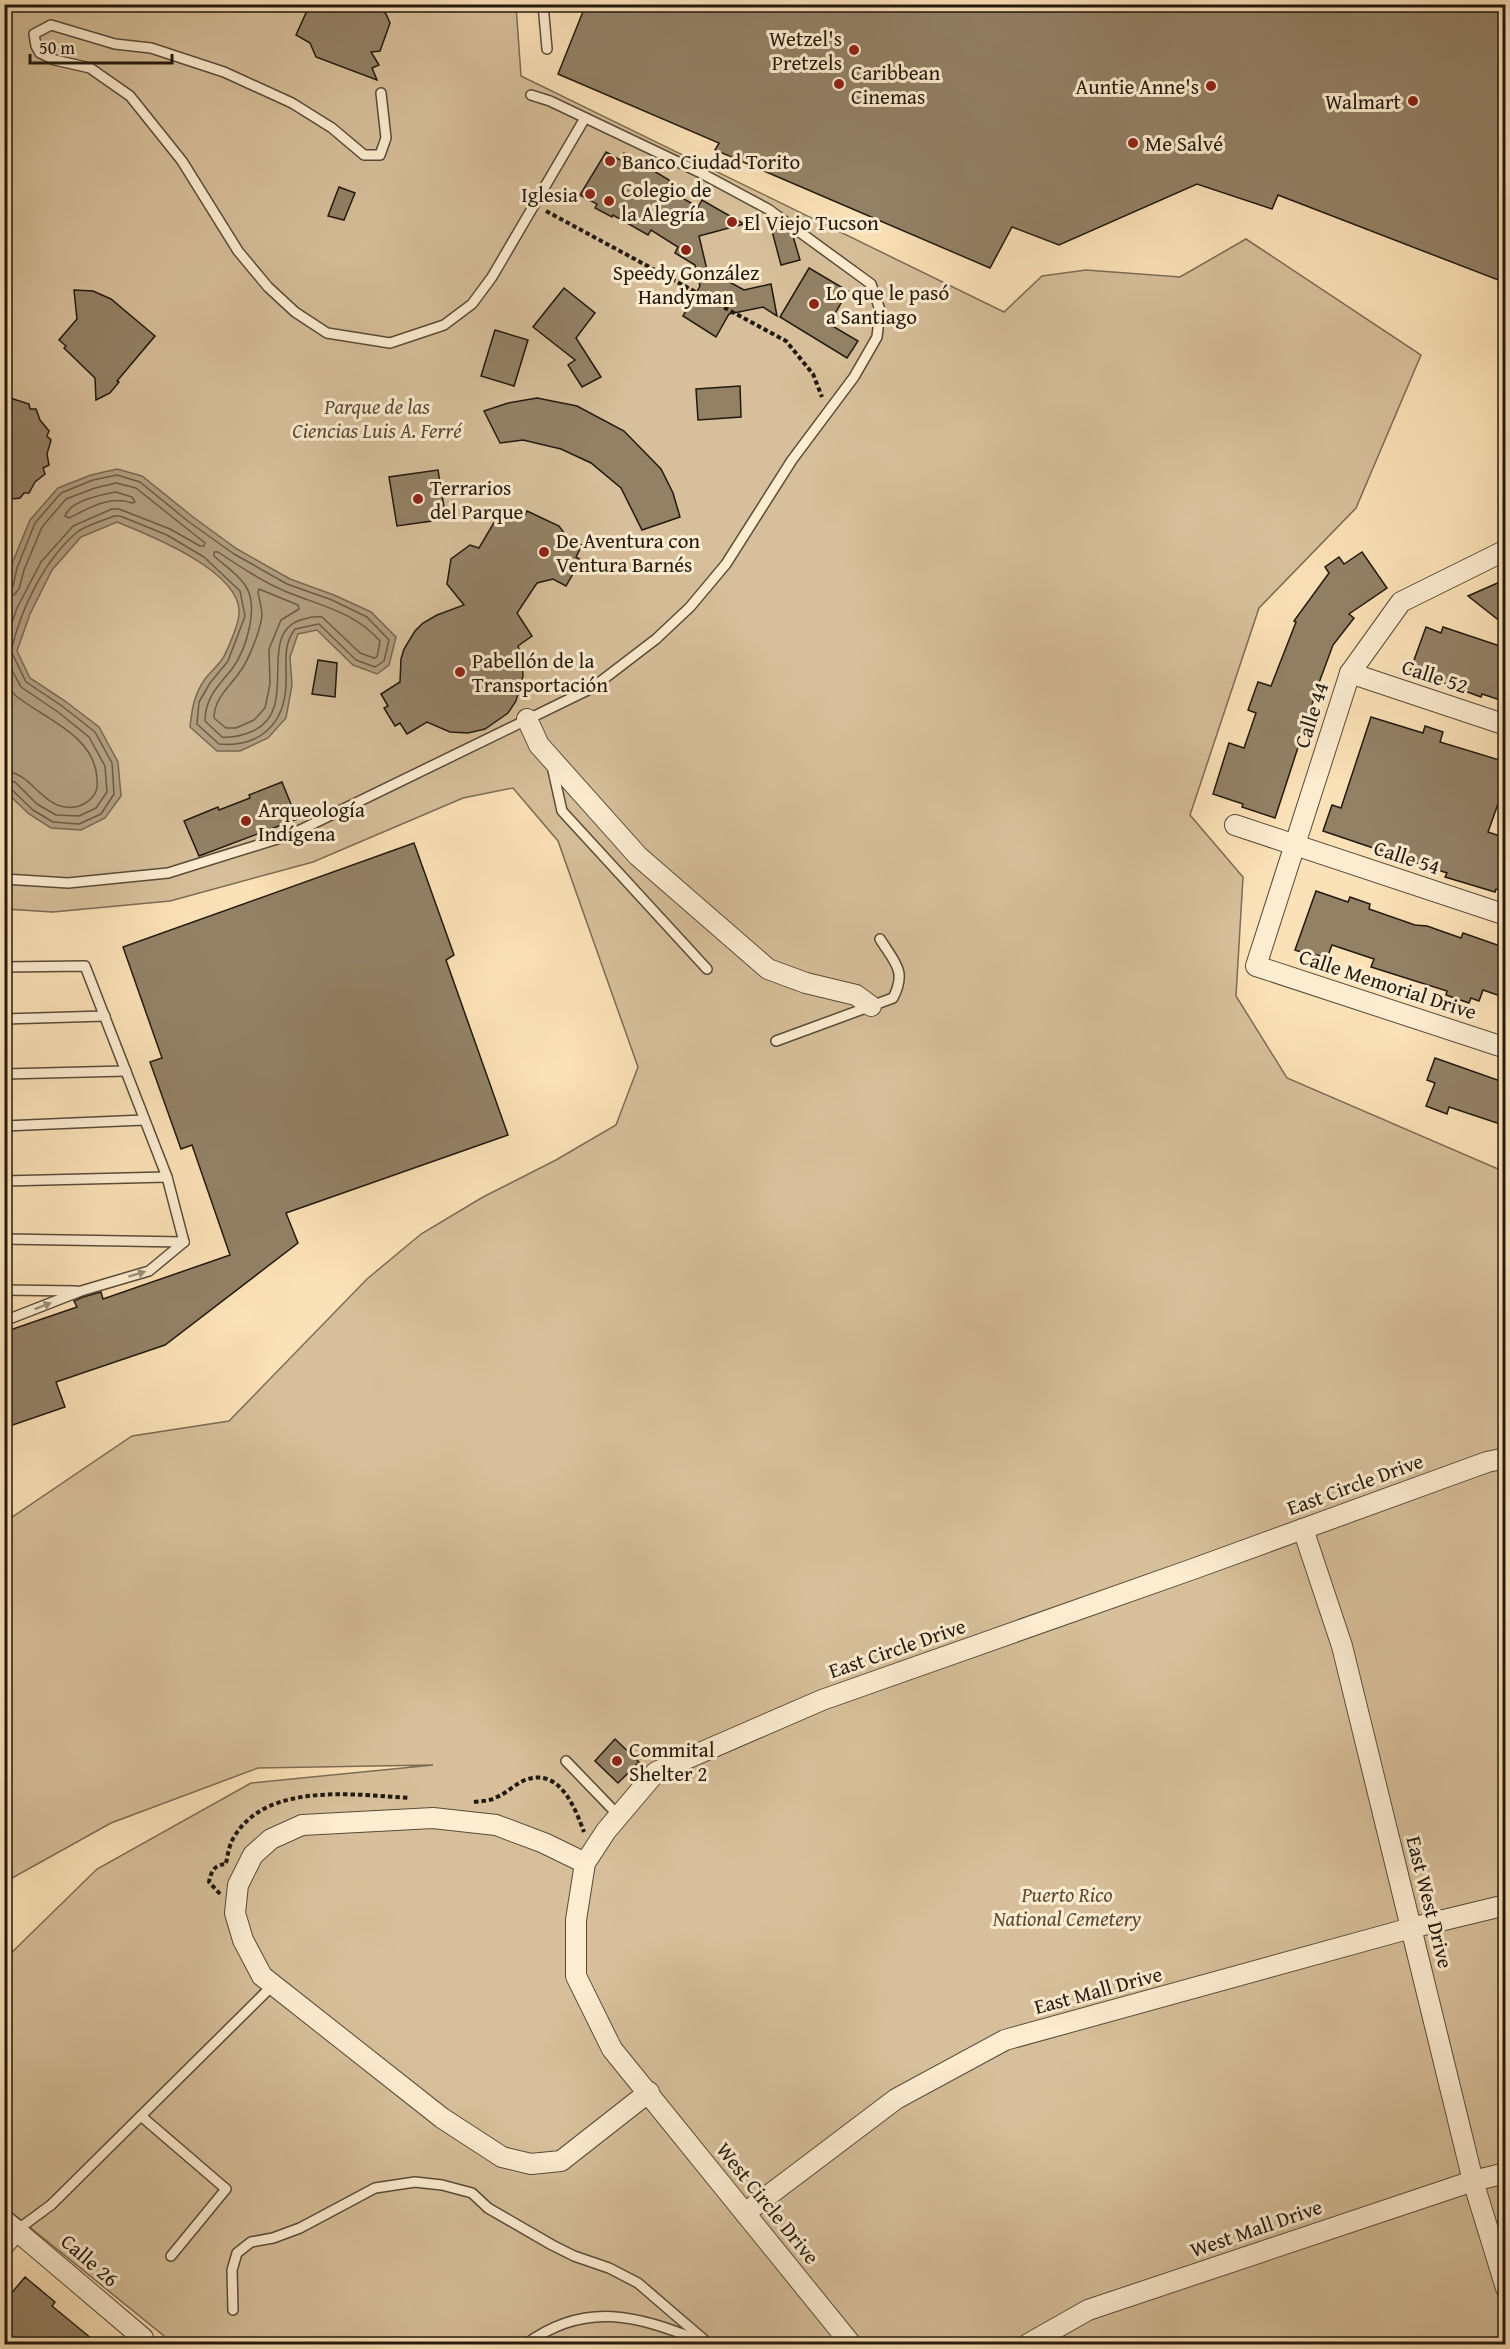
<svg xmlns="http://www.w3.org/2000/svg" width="1510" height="2349" viewBox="0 0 1510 2349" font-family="'Gentium Book Plus',serif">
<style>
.green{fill:#d6bf9a;stroke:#7c6c54;stroke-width:1.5}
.water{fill:#b19d7e;stroke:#786851;stroke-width:1.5}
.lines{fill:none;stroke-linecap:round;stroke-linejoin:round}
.shore{stroke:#6a5b46;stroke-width:1.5}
.building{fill:#938166;stroke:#22190e;stroke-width:1.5}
.lane-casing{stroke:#584b38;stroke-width:12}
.street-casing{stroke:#584b38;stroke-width:22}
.path{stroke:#22190e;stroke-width:4;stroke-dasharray:4.5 3;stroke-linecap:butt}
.lane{stroke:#fcecd0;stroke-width:9}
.street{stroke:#fcecd0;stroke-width:20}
.oneway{fill:#9a8d79}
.poi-dot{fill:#8f2418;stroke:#fcecd0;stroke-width:2}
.labels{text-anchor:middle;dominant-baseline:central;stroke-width:6;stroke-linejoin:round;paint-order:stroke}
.poi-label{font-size:21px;fill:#22190e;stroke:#fcecd0;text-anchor:start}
.park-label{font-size:21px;font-style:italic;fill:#584b38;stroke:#fcecd0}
.street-label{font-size:21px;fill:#22190e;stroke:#fcecd0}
</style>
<rect width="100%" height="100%" fill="#fbe1b7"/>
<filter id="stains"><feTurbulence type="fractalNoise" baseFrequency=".00333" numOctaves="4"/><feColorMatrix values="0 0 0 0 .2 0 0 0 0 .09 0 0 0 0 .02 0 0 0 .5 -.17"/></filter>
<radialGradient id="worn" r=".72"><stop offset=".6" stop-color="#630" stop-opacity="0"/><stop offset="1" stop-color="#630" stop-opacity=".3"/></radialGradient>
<path class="green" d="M5 5H516L521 76 1004 312 1042 276 1086 270 1180 277 1246 239 1421 355 1356 508 1259 608 1190 815 1243 877 1236 996 1287 1078 1505 1172V2344H174L5 2207V1959L97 1869 251 1783 433 1765 258 1768 111 1823 5 1882V1522L132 1436 229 1421 367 1279 421 1234 483 1197 556 1160 616 1125 638 1067 558 841 513 788 463 798 313 862 170 901 53 912 5 909Z"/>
<path class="water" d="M117 469 142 476 193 517 237 549 290 579 334 595 371 612 396 637 389 665 377 674 353 665 317 630 298 634 290 657 292 685 286 718 268 738 240 751H217L190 727C192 708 194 695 205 679 210 672 218 666 223 658 228 649 238 625 239 615 244 572 149 535 117 522L81 537 52 570 30 614 17 651 30 678 65 701 99 727 118 762 121 796 105 818 81 830 51 828 29 814 5 791V597L11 566 30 520 58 488 91 475Z"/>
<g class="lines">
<g class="shore">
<path d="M116 492 132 497 135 502 132 503C110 495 89 508 69 518L65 516C71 500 101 495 116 492Z"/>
<path d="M214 552H218C239 566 263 582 287 592 321 606 355 612 380 641L377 657 374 658 360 653 322 617C315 616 310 617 304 619 253 631 302 709 253 731 242 736 234 738 222 737L205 721C205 698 218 686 232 669 246 650 260 606 245 585 238 574 224 565 214 556Z"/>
<path d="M259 589 298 605 299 609 281 620 269 649 270 684 265 708 254 720 236 728H226L214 718C214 699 229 687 239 673 248 662 261 629 262 615 262 608 259 599 258 592Z"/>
<path d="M4 590 13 586 17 568 35 523 61 493 93 480 117 475 140 482 189 522 234 554 287 584 332 600 367 617 389 640 384 661 375 667 356 660 319 624 295 629C282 646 287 664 286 684 285 724 259 748 219 744L197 724 199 702 210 683 228 661 245 616 240 591 204 557 167 535 120 516H114C103 521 85 525 76 533 43 562 21 609 11 651L26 682 62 706 95 732 112 763 114 794 101 814 79 824 53 822 33 810 10 788 4 787"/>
<path d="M4 597 14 595 19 589 24 570 42 527 66 499 95 488 116 483 136 488 205 543 204 546H200L170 529 119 509H112L73 526 41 562 17 608 4 646"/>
<path d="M4 655 21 687 58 712 89 737 105 766 107 792 96 808 79 816 56 815 37 804 15 782 4 780"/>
<path d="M4 676C8 683 10 691 16 696 45 719 94 735 97 778 97 782 98 787 96 791 93 799 83 806 75 807 43 812 33 772 4 771"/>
</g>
</g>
<g class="building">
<path d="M310 4H376L386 14 390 23 380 51 371 52 379 65 372 68 377 80 316 57 310 43 296 35Z"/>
<path d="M586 4H1506V283L1278 195 1272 209 1197 184 1059 245 1012 227 990 268 715 150 719 143 558 74Z"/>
<path d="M606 152 620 160 624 153 669 180 670 183 666 189 698 207 702 200 744 224 699 236 707 270 744 290 771 284 777 316 763 307 729 314 716 337 683 316 700 286 695 265 675 253 678 247 651 230 648 235 613 215 612 217 595 208 597 204 580 195Z"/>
<path d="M339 187 355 193 344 220 328 216Z"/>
<path d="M783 228 793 236 800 260 781 265 772 231Z"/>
<path d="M809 268 848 291 829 324 858 341 847 358 780 317Z"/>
<path d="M564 288 595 313 576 338 601 377 582 387 568 365 575 360 533 327Z"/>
<path d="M74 290 93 291 111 299 155 336 117 381 119 382 110 393 96 400 95 378 64 348 66 346 59 340 77 319Z"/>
<path d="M495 330 528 340 514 386 481 376Z"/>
<path d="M740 386 741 417 698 420 696 389Z"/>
<path d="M4 396 29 404 30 409H36L40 420 49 431 47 436 51 440 47 454 49 465 43 468 45 474 35 482 29 493H24L20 498 4 500Z"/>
<path d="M537 398 577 406 624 431 661 469 673 493 680 517 642 530 621 488 591 463 561 449 523 440 500 443 484 411 508 403Z"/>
<path d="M438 470 446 519 397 526 389 477Z"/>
<path d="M527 511 559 526 567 537 582 545 576 557 581 560 566 586 553 579 537 583 517 613 532 636 518 646 522 659 523 676 516 701 508 713 485 729 468 733 450 732 427 722 407 734 400 723 395 726 384 708 388 706 381 694 400 682 401 659 404 649 415 631 423 623 437 615 464 605 447 584 451 559 470 545 479 548 499 514 507 520 512 512 523 519Z"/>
<path d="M1362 552 1387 588 1349 614 1354 618 1333 645 1320 680 1275 818 1242 807 1243 804 1213 794 1229 743 1244 748 1256 713 1248 710 1258 682 1271 686 1296 622 1294 621 1329 573 1325 567 1339 557 1344 564Z"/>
<path d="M1502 581 1506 589V626L1468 596Z"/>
<path d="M1426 627 1441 633 1443 627 1506 648V702L1482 694 1481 697 1410 671Z"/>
<path d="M318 660 337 663 335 697 312 694Z"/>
<path d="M1371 717 1423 733 1425 726 1443 732 1440 742 1506 762V806L1498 804 1488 832 1506 838V891L1496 889 1495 892 1445 877 1447 873 1323 831 1332 805 1341 808Z"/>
<path d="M282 782 297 819 199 856 184 821 218 807 219 810 250 798 249 795Z"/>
<path d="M414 843 454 955 446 960 508 1135 286 1213 298 1243 165 1345 56 1382 65 1407 4 1428V1332L77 1307 74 1301 83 1297 101 1292 103 1299 230 1255 192 1145 181 1149 150 1062 162 1058 123 947Z"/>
<path d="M1316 891 1348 902 1350 897 1370 904 1369 909 1415 925 1427 926 1461 938 1463 933 1506 948V998L1483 990 1479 1001 1471 998 1469 1003 1446 995 1447 991 1371 967 1374 959 1332 945 1327 958 1317 955 1316 957 1295 950Z"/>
<path d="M1435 1058 1506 1083V1126L1449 1107 1447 1114 1426 1106 1435 1083 1427 1080Z"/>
<path d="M615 1739 639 1762 618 1783 595 1761Z"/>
<path d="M25 2277 55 2302 52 2306 98 2344H22L7 2331 12 2325 4 2319V2302Z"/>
</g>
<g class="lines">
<g class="lane-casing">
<g id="lane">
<path d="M543 4 547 49"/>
<path d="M381 93 386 138 380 155H364L332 128 292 103 224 72 151 48 115 44 51 25 34 34 36 46 40 53 55 60 90 68 130 96 182 161 238 251 268 287 295 312 327 333 390 343 444 325 472 304 492 277 585 118"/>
<path d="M552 766 562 811 707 969"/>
<path d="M4 879 68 883 168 873 290 835 592 688 656 639 690 607 726 564 792 460 854 377 877 337 880 310 871 284 768 209 701 173 550 101 531 95"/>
<path d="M4 967 85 966 167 1177 184 1242"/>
<path d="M4 1019 105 1016"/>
<path d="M776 1041 893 998C907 971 895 963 880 939"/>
<path d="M4 1074 126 1071"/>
<path d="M4 1126 144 1120"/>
<path d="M4 1181 167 1177"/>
<path d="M4 1239 184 1242"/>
<path d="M4 1290 76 1291"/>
<path d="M4 1321 81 1291 149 1271 184 1242"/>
<path d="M566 1761 619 1816"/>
<path d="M141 2116 226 2189 171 2256"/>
<path d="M17 2230 51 2205 274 1984"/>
<path d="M233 2310 232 2270 237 2253 251 2242 273 2238 300 2228 375 2188 415 2182 442 2185 472 2193 488 2208 552 2245 574 2256 609 2268 638 2283 709 2344"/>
<path d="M526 2344C586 2300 638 2316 701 2341"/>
</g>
</g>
<g class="street-casing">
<g id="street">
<path d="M1506 550 1401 602 1350 673 1256 966 1506 1048"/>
<path d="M1350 673 1506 725"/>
<path d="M527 719 539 745 638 856 768 969 806 983 856 995 871 1006"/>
<path d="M1235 825 1506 915"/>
<path d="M1303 1529 1342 1646 1473 2181 1506 2288"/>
<path d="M585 1863 544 1843 496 1825 433 1818 302 1825 271 1839 253 1855 238 1885 235 1913 243 1940 262 1976 442 2118 502 2157 531 2164 561 2161 649 2092"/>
<path d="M745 2213 896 2099 1005 2040 1411 1928 1506 1905"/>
<path d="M4 2220 143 2338"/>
<path d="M4 2245 17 2230"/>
<path d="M851 2344 612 2049 576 1976V1920L585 1863 606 1831 656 1772 822 1700 1193 1569 1487 1462 1506 1458"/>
<path d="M1028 2344 1088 2310 1473 2181 1506 2173"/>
</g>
</g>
<g class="path">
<path d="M546 211 786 341 813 374 822 397"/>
<path d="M474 1802C482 1801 490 1801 497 1797 507 1793 515 1784 525 1780 560 1767 575 1808 584 1832"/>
<path d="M226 1863C228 1854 229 1845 234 1837 267 1781 357 1795 410 1798"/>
<path d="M220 1894 209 1882C211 1871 215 1864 227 1864"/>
</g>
<use href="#lane" class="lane"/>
<use href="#street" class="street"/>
</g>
<defs><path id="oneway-solid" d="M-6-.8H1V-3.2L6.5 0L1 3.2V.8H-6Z" transform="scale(1.5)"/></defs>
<g class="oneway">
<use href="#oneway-solid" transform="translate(137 1274) rotate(-17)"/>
<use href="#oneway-solid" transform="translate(43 1306) rotate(-21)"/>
</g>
<g class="poi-dot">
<circle cx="854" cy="50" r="6"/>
<circle cx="839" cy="84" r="6"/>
<circle cx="1211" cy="86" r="6"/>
<circle cx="1413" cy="101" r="6"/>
<circle cx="1133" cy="143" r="6"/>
<circle cx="610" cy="161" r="6"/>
<circle cx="590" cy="194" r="6"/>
<circle cx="609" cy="201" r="6"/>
<circle cx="732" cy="222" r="6"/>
<circle cx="686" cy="250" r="6"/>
<circle cx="814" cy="304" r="6"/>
<circle cx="418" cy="499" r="6"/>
<circle cx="544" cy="552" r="6"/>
<circle cx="460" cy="672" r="6"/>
<circle cx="246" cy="821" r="6"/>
<circle cx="617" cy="1761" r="6"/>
</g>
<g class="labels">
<g class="poi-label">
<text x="842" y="38" text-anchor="end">Wetzel's<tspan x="842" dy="24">Pretzels</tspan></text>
<text x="851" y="72">Caribbean<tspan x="851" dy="24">Cinemas</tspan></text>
<text x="1199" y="86" text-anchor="end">Auntie Anne's</text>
<text x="1401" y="101" text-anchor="end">Walmart</text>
<text x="1145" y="143">Me Salvé</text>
<text x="622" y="161">Banco Ciudad Torito</text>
<text x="621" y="189">Colegio de<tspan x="621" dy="24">la Alegría</tspan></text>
<text x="578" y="194" text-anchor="end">Iglesia</text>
<text x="744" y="222">El Viejo Tucson</text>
<text x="686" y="272" text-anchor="middle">Speedy González<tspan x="686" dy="24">Handyman</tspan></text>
<text x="826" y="292">Lo que le pasó<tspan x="826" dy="24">a Santiago</tspan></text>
<text x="430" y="487">Terrarios<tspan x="430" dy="24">del Parque</tspan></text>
<text x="556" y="540">De Aventura con<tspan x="556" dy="24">Ventura Barnés</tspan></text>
<text x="472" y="660">Pabellón de la<tspan x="472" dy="24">Transportación</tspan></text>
<text x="258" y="809">Arqueología<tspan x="258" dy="24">Indígena</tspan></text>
<text x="629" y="1749">Commital<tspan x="629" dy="24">Shelter 2</tspan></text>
</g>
<g class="park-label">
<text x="377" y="406">Parque de las<tspan x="377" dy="24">Ciencias Luis A. Ferré</tspan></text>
<text x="1067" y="1894">Puerto Rico<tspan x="1067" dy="24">National Cemetery</tspan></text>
</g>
<g class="street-label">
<text transform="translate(1435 676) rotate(18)">Calle 52</text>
<text transform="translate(1311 715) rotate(-72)">Calle 44</text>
<text transform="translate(1407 857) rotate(18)">Calle 54</text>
<text transform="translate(1388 984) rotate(18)">Calle Memorial Drive</text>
<text transform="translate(1355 1484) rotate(-20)">East Circle Drive</text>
<text transform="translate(897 1648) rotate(-19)">East Circle Drive</text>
<text transform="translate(1430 1902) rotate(76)">East West Drive</text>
<text transform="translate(1098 1990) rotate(-15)">East Mall Drive</text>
<text transform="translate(768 2203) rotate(51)">West Circle Drive</text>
<text transform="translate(1256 2228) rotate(-19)">West Mall Drive</text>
<text transform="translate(90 2260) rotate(41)">Calle 26</text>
</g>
</g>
<rect width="1510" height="2349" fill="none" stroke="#fbe1b7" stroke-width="24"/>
<rect x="6" y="6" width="1498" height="2337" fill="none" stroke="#22190e" stroke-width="3"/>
<rect x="12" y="12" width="1486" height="2325" fill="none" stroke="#22190e" stroke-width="1.5"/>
<path d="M30 54v9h142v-9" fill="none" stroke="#22190e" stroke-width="3"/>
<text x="39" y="54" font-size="18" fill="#22190e" stroke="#fcecd0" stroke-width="4.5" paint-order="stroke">50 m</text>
<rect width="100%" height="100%" filter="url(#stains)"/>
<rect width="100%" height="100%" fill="url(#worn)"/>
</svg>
